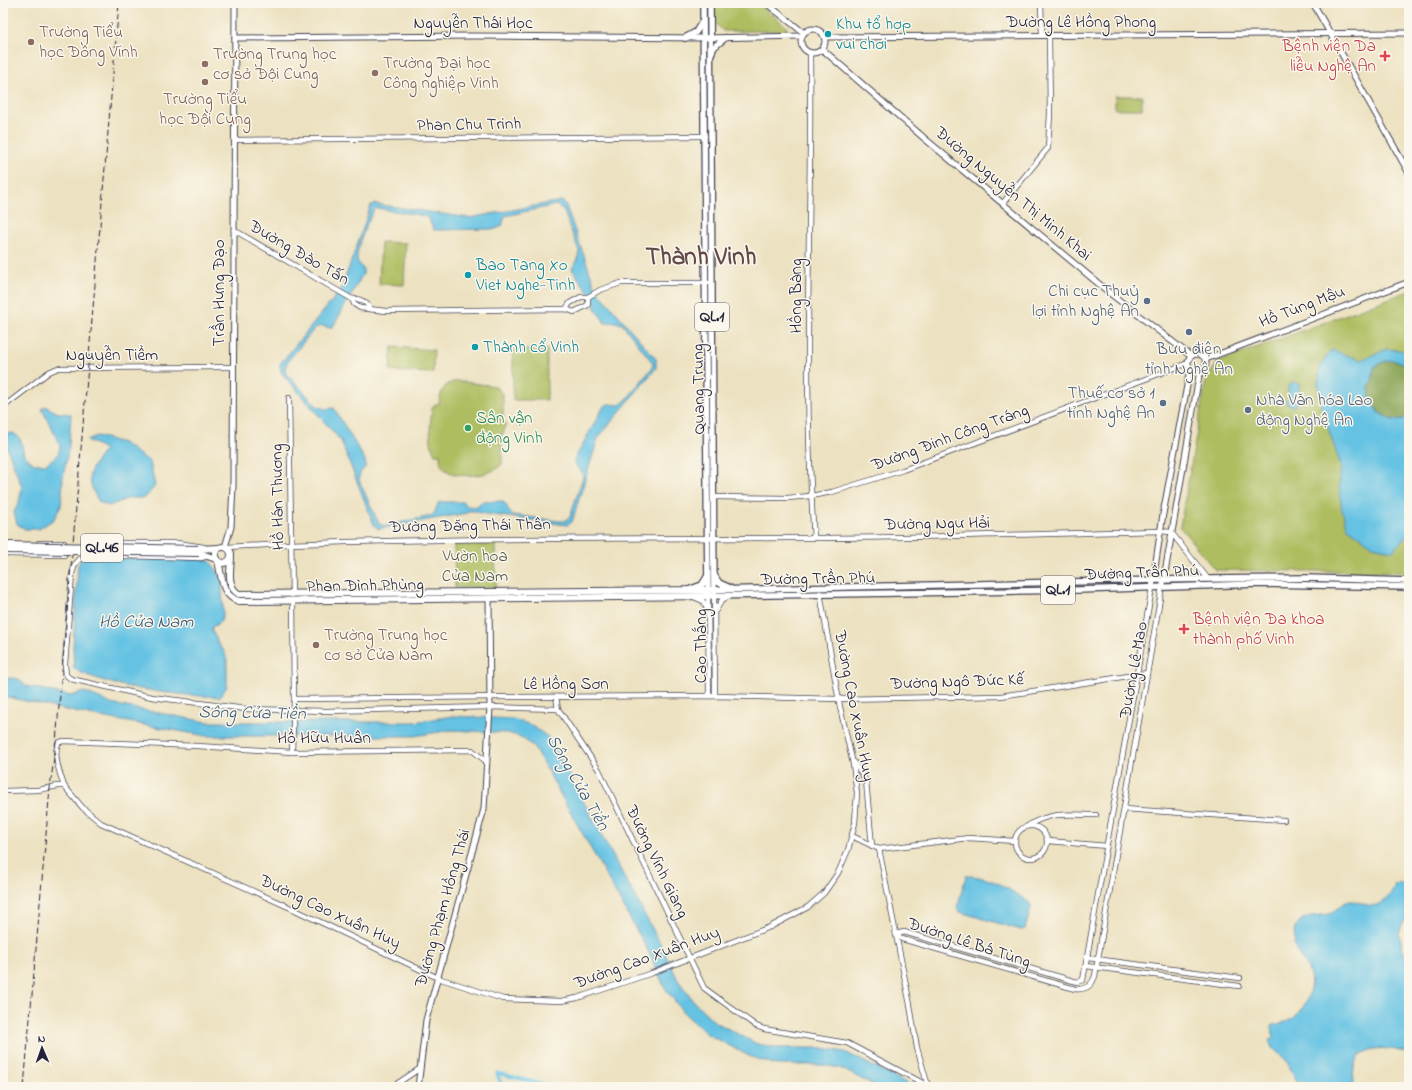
<svg xmlns="http://www.w3.org/2000/svg" width="1412" height="1090" viewBox="0 0 1412 1090" font-family="'Indie Flower',sans-serif">
<style>
.green{fill:#aebd60;stroke:#68704e}
.forest{fill:#8aa456;stroke:#566348}
.water{fill:#65c2e3;stroke:#44728f;fill-rule:evenodd}
.lines{fill:none;stroke-linecap:round;stroke-linejoin:round}
.canal{stroke:#65c2e3;stroke-width:3.5}
.tertiary-casing{stroke:#403f4f;stroke-width:6}
.secondary-casing{stroke:#403f4f;stroke-width:7}
.primary-casing{stroke:#403f4f;stroke-width:8}
.trunk-casing{stroke:#403f4f;stroke-width:8}
.tertiary{stroke:#fff;stroke-width:4.5}
.secondary{stroke:#fff;stroke-width:5}
.primary{stroke:#fff;stroke-width:5.5}
.trunk{stroke:#fff;stroke-width:6}
.rail{stroke:#22223b;stroke-width:1;stroke-dasharray:6 3;stroke-linecap:butt}
.trunk-bridge-casing{stroke:#403f4f;stroke-width:8;stroke-linecap:butt}
.trunk-bridge{stroke:#fff;stroke-width:6}
.culture-dot{fill:#0f9aa8;stroke:#fbf7ec;stroke-width:1.5}
.education-dot{fill:#8d6e63;stroke:#fbf7ec;stroke-width:1.5}
.health-dot{fill:#e0444e;stroke:#fbf7ec;stroke-width:1.5}
.service-dot{fill:#5c6f8a;stroke:#fbf7ec;stroke-width:1.5}
.leisure-dot{fill:#2e9e5b;stroke:#fbf7ec;stroke-width:1.5}
.labels{text-anchor:middle;dominant-baseline:central;stroke-width:3;stroke-linejoin:round;paint-order:stroke}
.shield{fill:#fbf7ec;stroke:#636270;stroke-width:1}
.shield-label{font-size:16px;font-weight:bold;fill:#22223b}
.street-label{font-size:17px;fill:#22223b;stroke:#fbf7ec}
.culture-label{font-size:17px;fill:#0d838f;stroke:#fbf7ec;text-anchor:start}
.education-label{font-size:17px;fill:#785e54;stroke:#fbf7ec;text-anchor:start}
.health-label{font-size:17px;fill:#be3a42;stroke:#fbf7ec;text-anchor:end}
.service-label{font-size:17px;fill:#4e5e75;stroke:#fbf7ec;text-anchor:end}
.leisure-label{font-size:17px;fill:#27864d;stroke:#fbf7ec;text-anchor:start}
.park-label{font-size:17px;fill:#535848;stroke:#fbf7ec}
.water-label{font-size:18px;font-style:italic;fill:#395a76;stroke:#fbf7ec}
.town-label{font-size:25px;font-weight:bold;fill:#634a4a;stroke:#fbf7ec}
</style>
<rect width="100%" height="100%" fill="#fbf7ec"/>
<filter id="ink" filterUnits="userSpaceOnUse"><feTurbulence type="fractalNoise" baseFrequency=".025" numOctaves="2"/><feDisplacementMap in="SourceGraphic" scale="8" xChannelSelector="R" yChannelSelector="G"/><feConvolveMatrix kernelMatrix="1 2 1 2 8 2 1 2 1" color-interpolation-filters="sRGB"/></filter>
<filter id="wash" filterUnits="userSpaceOnUse"><feTurbulence type="fractalNoise" baseFrequency=".012" numOctaves="4" result="noise"/><feDisplacementMap in="SourceGraphic" scale="16" xChannelSelector="R" yChannelSelector="G"/><feGaussianBlur stdDeviation="0.9" result="paint"/><feColorMatrix in="noise" values="0 0 0 0 0 0 0 0 0 0 0 0 0 0 0 0 0 1.4 0 .05"/><feComposite in="paint" operator="in"/></filter>
<g filter="url(#wash)">
<rect width="100%" height="100%" fill="#ece1c0"/>
<g class="green">
<path d="M714 3H758L787 27 785 31H723L714 22Z"/>
<rect x="1115" y="96" width="27" height="13"/>
<path d="M381 242 406 243 404 285 379 284Z"/>
<path d="M1409 291V572L1215 570 1180 527 1206 380 1218 362Z"/>
<path d="M392 347 434 350 433 373 390 371Z"/>
<rect x="513" y="350" width="34" height="50"/>
<path d="M457 381 495 386 503 395V422L505 423 504 433H502V464C491 478 448 481 441 464 440 461 440 457 440 454H435C428 442 430 422 432 409L434 405 439 404C440 392 444 383 457 381Z"/>
<path d="M454 544H495L496 587 455 588Z"/>
</g>
<path class="forest" d="M1389 359 1402 362 1407 366V374L1409 378V414L1404 419 1392 420 1378 412 1370 398 1369 387 1372 381 1374 367Z"/>
<g class="water">
<path d="M561 201 565 203 596 289 656 359V368L598 438 572 522 567 525 479 513 478 511H467V513L378 529 374 525 341 441 281 372 280 364 341 290 371 205 376 204 469 218ZM556 205 563 209 579 251 578 257 572 269 594 301V306L605 323 616 322 622 324 653 363 652 368 626 400 620 405 609 404 604 406 574 460 575 464 581 471 583 477 570 517 565 521H559L513 515C507 512 508 504 502 501L481 502 478 507 467 506 463 502H441L438 503 435 512 431 516 385 526 379 524 359 480 360 473 366 466 365 460 334 408 324 409 317 406 286 373 285 367 288 361 315 328 321 326 331 328 334 325 363 274V269C361 265 357 263 357 258 356 250 370 213 376 208L425 216 429 220 434 230 496 229 502 226 505 216Z"/>
<path d="M1387 349 1409 351V378L1407 374V366C1395 357 1385 360 1374 367L1372 381 1369 387 1370 398 1378 412 1392 420 1404 419 1409 414V534L1393 551 1373 546 1348 528 1342 511 1339 486 1341 466 1321 408 1318 384 1320 367 1331 350 1361 360Z"/>
<path d="M1294 382 1300 384 1296 406H1291L1290 403 1287 404 1285 401 1292 397 1288 393V386Z"/>
<path d="M45 406 58 413 71 414 69 446 63 477 61 506 54 519 39 529H25L17 524 14 512 19 502 22 487 6 445 7 434 13 433 20 438 24 455 34 464H46L58 455 60 445 42 409Z"/>
<path d="M97 436 123 443 150 462 155 486 145 498H129L109 506 99 502C84 475 88 473 105 449L87 440Z"/>
<path d="M82 558 197 559 210 561 222 578 223 616 219 623 212 627V632L216 637 218 644 224 651 227 660V686L220 697C177 695 111 689 74 669L73 647 78 565Z"/>
<path d="M11 678 18 679 26 686 71 696 84 692 100 698 111 704 207 722H414L453 716 513 719 531 725 549 738 659 941 678 980 694 1002 715 1022 757 1044 779 1048H822L845 1052 914 1087H877L840 1068 821 1065H777L751 1057 707 1034 683 1012 665 988 646 947 534 747 521 737 508 733 451 730 414 736H206L84 714 3 696V679Z"/>
<path d="M966 876C990 875 1012 891 1030 903L1031 908 1025 929 1021 930 960 912 957 908Z"/>
<path d="M1404 883 1409 888V914L1402 925 1399 934 1404 953 1409 960V1053C1376 1044 1350 1045 1353 1087L1320 1086 1297 1081 1286 1060 1274 1049 1269 1041 1273 1036 1272 1026C1278 1023 1286 1023 1292 1019 1307 1008 1315 986 1308 969 1305 960 1296 955 1294 945 1296 938 1292 932 1297 925 1305 913 1316 917 1328 914 1337 911 1341 901 1352 901 1357 901 1362 904 1367 905 1383 908 1390 897 1395 884Z"/>
</g>
<g class="lines">
<path class="canal" d="M502 1087 497 1073 554 1087"/>
</g>
</g>
<g filter="url(#ink)">
<g class="lines">
<g class="tertiary-casing">
<g id="tertiary">
<path d="M1041 3 1042 35"/>
<path d="M810 52C812 214 802 377 814 538"/>
<path d="M234 140 705 136"/>
<path d="M1003 203 1048 148 1050 114 1049 35"/>
<path d="M234 230 333 288 352 299 354 304 360 308 386 311 566 309 574 312 588 305V297"/>
<path d="M352 299C360 298 366 302 371 309"/>
<path d="M566 309 570 303 581 297H588L600 290 621 283H708"/>
<path d="M289 398 292 595"/>
<path d="M3 407 49 372 58 368 233 367"/>
<path d="M713 497 787 498 811 496 832 492 903 470 1188 363"/>
<path d="M228 547C415 537 602 539 790 538 913 538 1036 534 1160 531L1171 532 1208 579"/>
<path d="M84 549V543H177L204 547"/>
<path d="M3 554 64 555V543H39"/>
<path d="M84 555 75 564 72 574 65 664 66 675 71 679 152 697 246 709 326 711 490 707 558 709"/>
<path d="M84 555 201 558 208 556"/>
<path d="M708 596 709 696"/>
<path d="M714 596 715 696"/>
<path d="M694 597 703 601 707 609"/>
<path d="M716 610 722 600 729 596"/>
<path d="M556 697 558 709 599 770 704 988 756 1026 764 1029 847 1043 930 1087"/>
<path d="M294 699 511 697 715 696 838 699 1001 696 1147 673"/>
<path d="M292 752 294 699 293 601"/>
<path d="M854 762 866 781 872 846"/>
<path d="M64 786 83 808 101 823 291 908 438 978 503 999 561 1001 577 998 652 973 770 927 808 907 824 893 838 873 848 850 855 823 857 793 853 764 840 707 820 593"/>
<path d="M64 786C60 773 53 757 58 743L63 741 197 746 292 752 472 750 487 762"/>
<path d="M3 791 38 790 58 786H64"/>
<path d="M1124 809 1284 820"/>
<path d="M1029 825C1052 811 1070 815 1096 815"/>
<circle cx="1031" cy="842" r="16"/>
<path d="M852 836 879 849 969 838 1015 841"/>
<path d="M1048 841 1107 846"/>
<path d="M879 849 910 1005 917 1048 928 1086"/>
<path d="M896 934 902 939 1075 989C1085 990 1092 986 1095 976L1162 587"/>
<path d="M896 934 904 932 1077 982 1083 980 1152 588"/>
<path d="M1088 958 1240 978"/>
<path d="M1086 966 1239 986"/>
<path d="M392 1087 419 1069"/>
</g>
</g>
<g class="secondary-casing">
<g id="secondary">
<path d="M766 3 804 33"/>
<path d="M1313 3 1409 173"/>
<circle cx="813" cy="41" r="12"/>
<path d="M824 37 1409 33"/>
<path d="M235 38 473 36 703 38 801 36"/>
<path d="M822 49 924 138 1111 294 1191 356"/>
<circle cx="1197" cy="363" r="9"/>
<path d="M1206 359 1409 282"/>
<path d="M225 547 231 527 233 486 235 3"/>
<path d="M1163 584 1199 376 1204 369"/>
<path d="M1152 588 1163 514 1189 375V368"/>
<path d="M418 1087 426 1020 484 809 490 707 489 598"/>
</g>
</g>
<g class="primary-casing">
<g id="primary">
<path d="M703 3 708 596 1078 590 1259 584 1409 587"/>
<path d="M710 3 714 593"/>
<path d="M685 38 696 32 702 22"/>
<path d="M711 54 714 47 725 38"/>
<path d="M714 575 719 583 730 588"/>
<path d="M691 589 702 585 707 577"/>
<path d="M708 590 1208 579 1307 578 1409 581"/>
</g>
</g>
<g class="trunk-casing">
<g id="trunk">
<circle cx="223" cy="555" r="8"/>
<path d="M198 549 219 548"/>
<path d="M199 553 216 559"/>
<path d="M231 559C230 571 227 588 239 594L708 590"/>
<path d="M218 561C222 576 221 596 239 601L708 596"/>
</g>
</g>
<use href="#tertiary" class="tertiary"/>
<use href="#secondary" class="secondary"/>
<use href="#primary" class="primary"/>
<use href="#trunk" class="trunk"/>
<path class="rail" d="M24 1087 50 788 56 742 119 3"/>
<g class="trunk-bridge-casing">
<g id="trunk-bridge">
<path d="M5 545 198 549"/>
<path d="M5 550 199 553"/>
</g>
</g>
<use href="#trunk-bridge" class="trunk-bridge"/>
</g>
</g>
<g class="culture-dot">
<circle cx="828" cy="34" r="4"/>
<circle cx="468" cy="275" r="4"/>
<circle cx="475" cy="347" r="4"/>
</g>
<g class="education-dot">
<circle cx="31" cy="42" r="4"/>
<circle cx="205" cy="64" r="4"/>
<circle cx="375" cy="73" r="4"/>
<circle cx="205" cy="82" r="4"/>
<circle cx="316" cy="645" r="4"/>
</g>
<g class="health-dot">
<path d="M1383 50h4v4h4v4h-4v4h-4v-4h-4v-4h4z"/>
<path d="M1182 623h4v4h4v4h-4v4h-4v-4h-4v-4h4z"/>
</g>
<g class="service-dot">
<circle cx="1147" cy="301" r="4"/>
<circle cx="1189" cy="332" r="4"/>
<circle cx="1163" cy="403" r="4"/>
<circle cx="1248" cy="410" r="4"/>
</g>
<circle class="leisure-dot" cx="468" cy="428" r="4"/>
<g class="labels">
<g class="shield">
<rect x="695" y="303" width="34" height="28" rx="3"/>
<rect x="81" y="534" width="42" height="28" rx="3"/>
<rect x="1041" y="576" width="34" height="28" rx="3"/>
</g>
<g class="shield-label">
<text x="712" y="317">QL.1</text>
<text x="102" y="548">QL.46</text>
<text x="1058" y="590">QL.1</text>
</g>
<g class="street-label">
<text x="1081" y="22">Đường Lê Hồng Phong</text>
<text x="473" y="23">Nguyễn Thái Học</text>
<text transform="translate(469 125) rotate(-1)">Phan Chu Trinh</text>
<text transform="translate(1013 194) rotate(40)">Đường Nguyễn Thị Minh Khai</text>
<text transform="translate(299 253) rotate(30)">Đường Đào Tấn</text>
<text transform="translate(219 293) rotate(-90)">Trần Hưng Đạo</text>
<text transform="translate(796 296) rotate(-90)">Hồng Bàng</text>
<text transform="translate(1302 307) rotate(-21)">Hồ Tùng Mậu</text>
<text x="112" y="355">Nguyễn Tiềm</text>
<text transform="translate(699 389) rotate(-91)">Quang Trung</text>
<text transform="translate(950 438) rotate(-20)">Đường Đinh Công Tráng</text>
<text transform="translate(278 497) rotate(-91)">Hồ Hán Thương</text>
<text transform="translate(937 524) rotate(-1)">Đường Ngư Hải</text>
<text transform="translate(470 526) rotate(-1)">Đường Đặng Thái Thân</text>
<text transform="translate(1142 573) rotate(-2)">Đường Trần Phú</text>
<text transform="translate(818 579) rotate(-1)">Đường Trần Phú</text>
<text transform="translate(365 586) rotate(-1)">Phan Đình Phùng</text>
<text transform="translate(701 646) rotate(-90)">Cao Thắng</text>
<text transform="translate(1134 670) rotate(-80)">Đường Lê Mao</text>
<text transform="translate(957 682) rotate(-2)">Đường Ngô Đức Kế</text>
<text x="566" y="684">Lê Hồng Sơn</text>
<text transform="translate(854 706) rotate(79)">Đường Cao Xuân Huy</text>
<text x="324" y="738">Hồ Hữu Huân</text>
<text transform="translate(657 862) rotate(64)">Đường Vĩnh Giang</text>
<text transform="translate(443 908) rotate(-74)">Đường Phạm Hồng Thái</text>
<text transform="translate(330 912) rotate(25)">Đường Cao Xuân Huy</text>
<text transform="translate(969 943) rotate(18)">Đường Lê Bá Tùng</text>
<text transform="translate(647 958) rotate(-20)">Đường Cao Xuân Huy</text>
</g>
<g class="culture-label">
<text x="836" y="24">Khu tổ hợp<tspan x="836" dy="20">vui chơi</tspan></text>
<text x="476" y="265">Bao Tang Xo<tspan x="476" dy="20">Viet Nghe-Tinh</tspan></text>
<text x="483" y="347">Thành cổ Vinh</text>
</g>
<g class="education-label">
<text x="39" y="32">Trường Tiểu<tspan x="39" dy="20">học Đông Vĩnh</tspan></text>
<text x="213" y="54">Trường Trung học<tspan x="213" dy="20">cơ sở Đội Cung</tspan></text>
<text x="383" y="63">Trường Đại học<tspan x="383" dy="20">Công nghiệp Vinh</tspan></text>
<text x="205" y="99" text-anchor="middle">Trường Tiểu<tspan x="205" dy="20">học Đội Cung</tspan></text>
<text x="324" y="635">Trường Trung học<tspan x="324" dy="20">cơ sở Cửa Nam</tspan></text>
</g>
<g class="health-label">
<text x="1376" y="46">Bệnh viện Da<tspan x="1376" dy="20">liễu Nghệ An</tspan></text>
<text x="1193" y="619" text-anchor="start">Bệnh viện Đa khoa<tspan x="1193" dy="20">thành phố Vinh</tspan></text>
</g>
<g class="service-label">
<text x="1139" y="291">Chi cục Thuỷ<tspan x="1139" dy="20">lợi tỉnh Nghệ An</tspan></text>
<text x="1189" y="349" text-anchor="middle">Bưu điện<tspan x="1189" dy="20">tỉnh Nghệ An</tspan></text>
<text x="1155" y="393">Thuế cơ sở 1<tspan x="1155" dy="20">tỉnh Nghệ An</tspan></text>
<text x="1256" y="400" text-anchor="start">Nhà Văn hóa Lao<tspan x="1256" dy="20">động Nghệ An</tspan></text>
</g>
<g class="leisure-label">
<text x="476" y="418">Sân vận<tspan x="476" dy="20">động Vinh</tspan></text>
</g>
<g class="park-label">
<text x="475" y="556">Vườn hoa<tspan x="475" dy="20">Cửa Nam</tspan></text>
</g>
<g class="water-label">
<text x="146" y="623">Hồ Cửa Nam</text>
<text transform="translate(252 714) rotate(1)">Sông Cửa Tiền</text>
<text transform="translate(577 783) rotate(60)">Sông Cửa Tiền</text>
</g>
<g class="town-label">
<text x="701" y="258">Thành Vinh</text>
</g>
</g>
<rect width="1412" height="1090" fill="none" stroke="#fbf7ec" stroke-width="16"/>
<g transform="translate(42 1048) rotate(358)" stroke="#fbf7ec" stroke-width="3" paint-order="stroke">
<path d="M0-3L7 15L0 10L-7 15Z" fill="#22223b"/>
<text y="-6" font-size="11" font-weight="bold" text-anchor="middle" fill="#22223b">N</text>
</g>
</svg>
